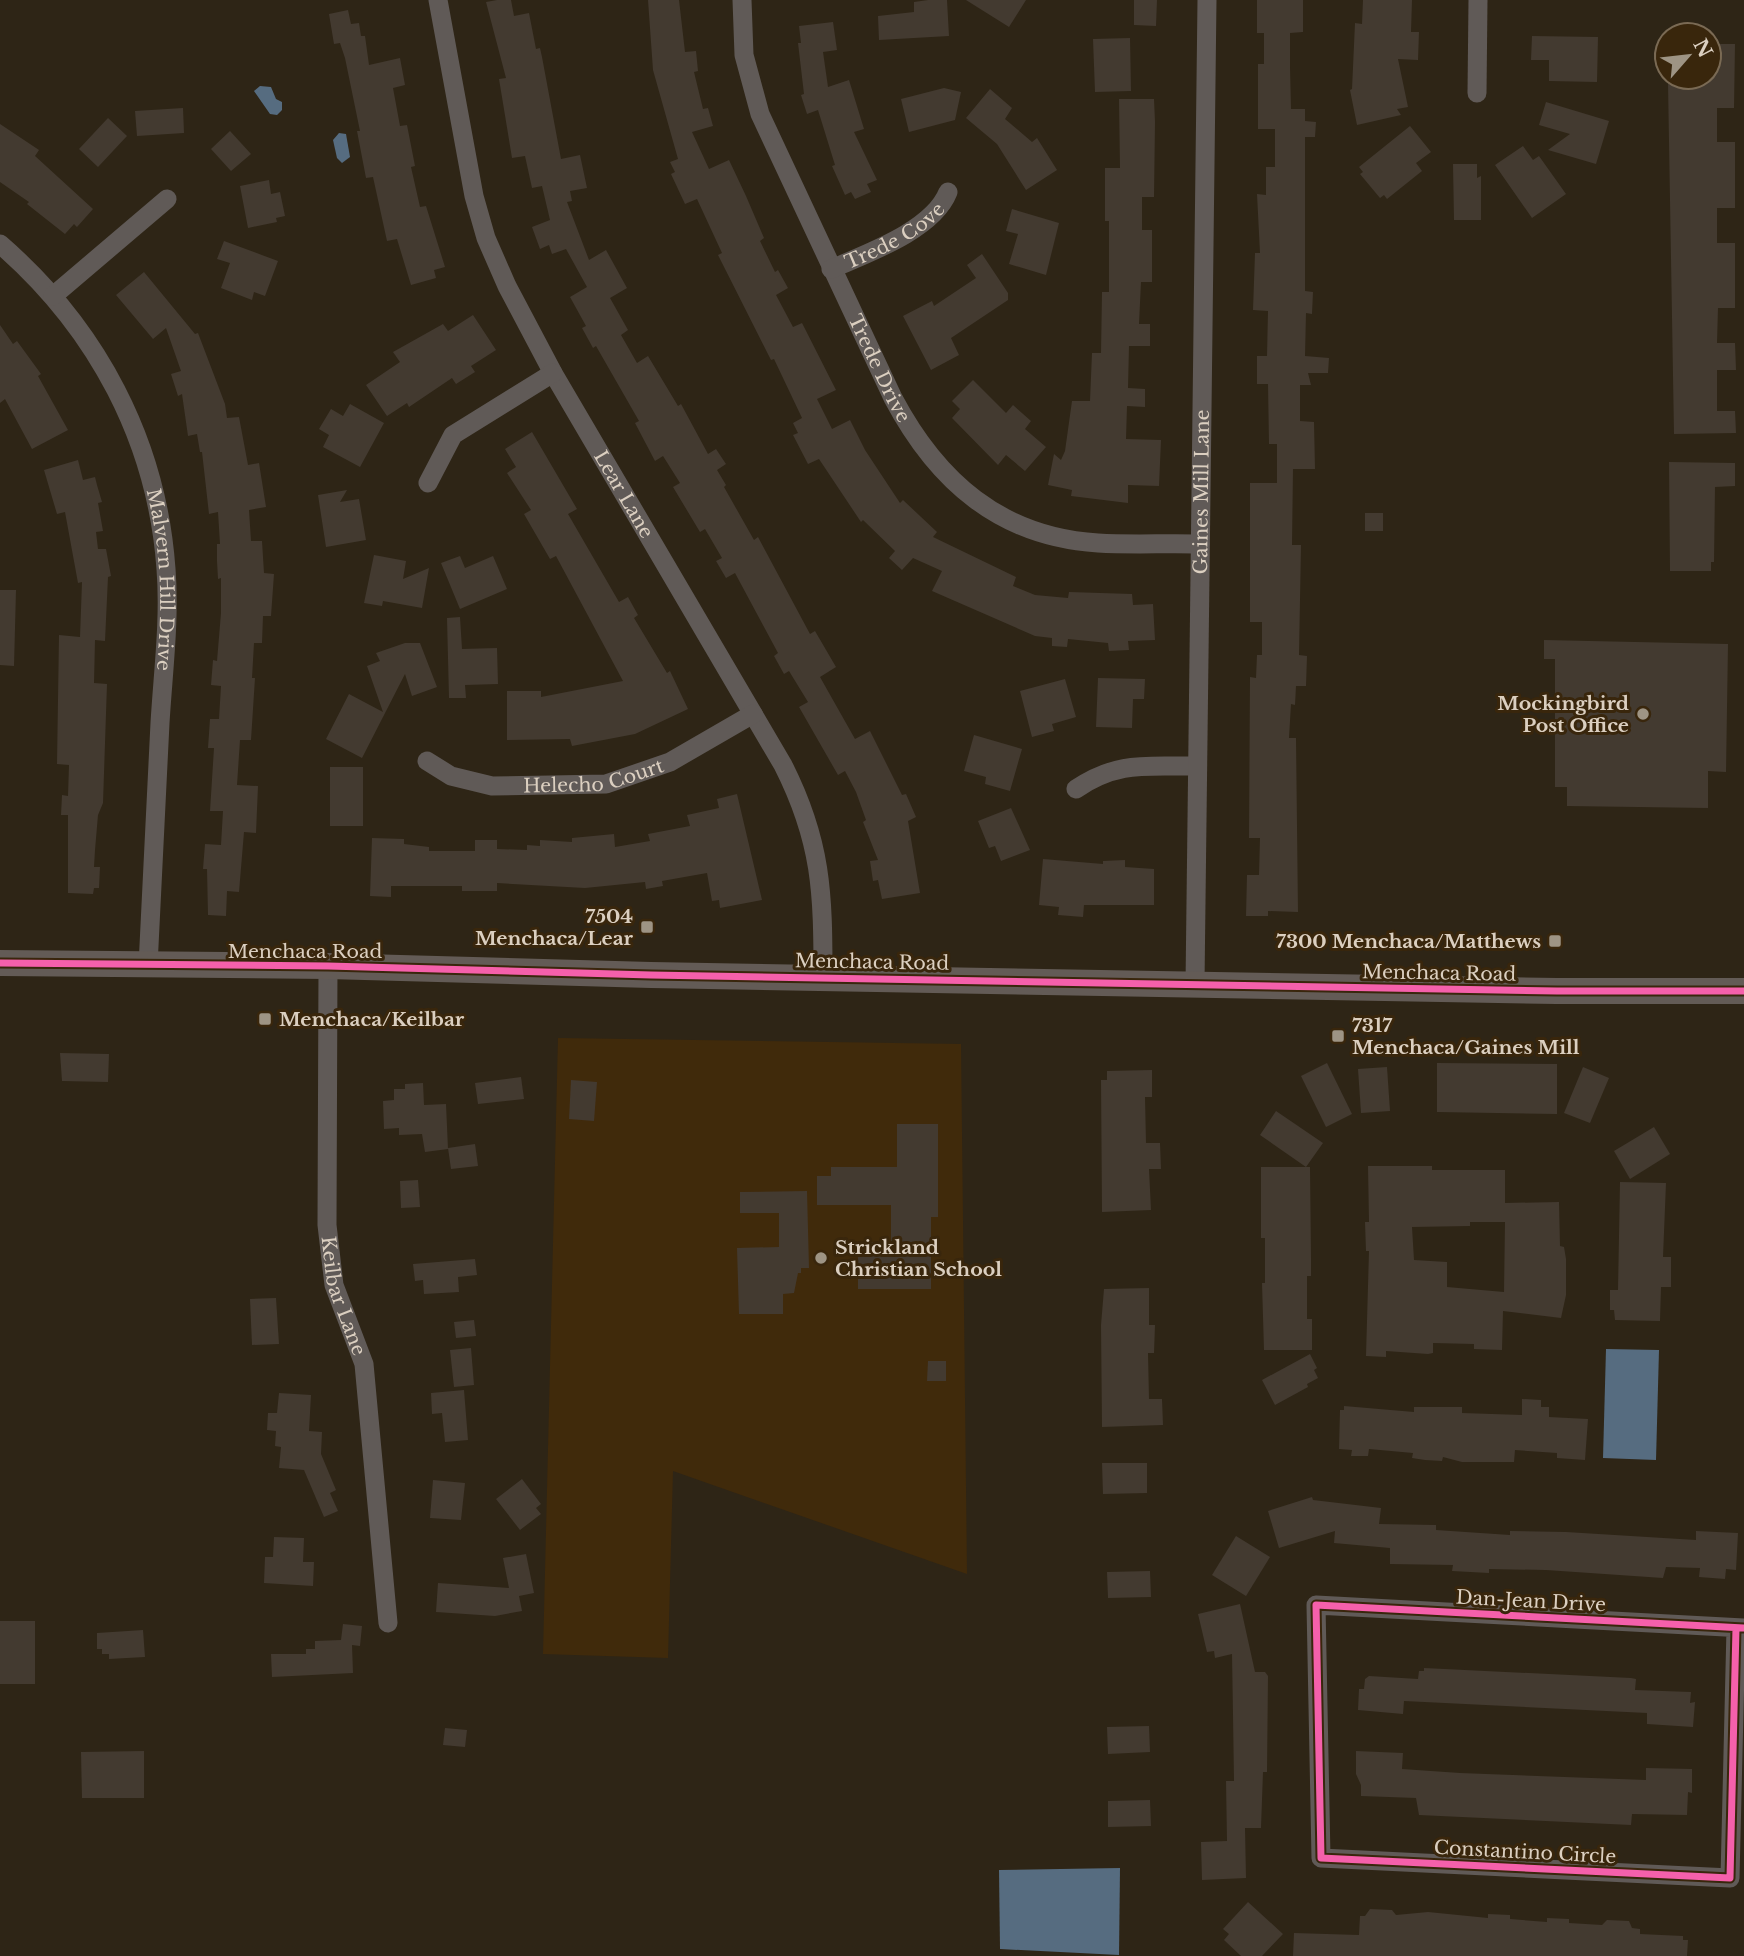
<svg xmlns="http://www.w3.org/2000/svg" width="1744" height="1956" viewBox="0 0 1744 1956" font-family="'Libre Baskerville',serif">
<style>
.built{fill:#402a0b}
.water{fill:#566c80}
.building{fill:#433a30;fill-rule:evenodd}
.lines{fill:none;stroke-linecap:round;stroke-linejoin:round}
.street{stroke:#605a57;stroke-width:19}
.secondary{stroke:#635b56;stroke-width:26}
.cycleway-casing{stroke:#39260c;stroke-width:11}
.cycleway{stroke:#f560ab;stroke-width:7}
.poi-dot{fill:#9e9484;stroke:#39260c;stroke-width:2.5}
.labels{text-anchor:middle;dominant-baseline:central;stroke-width:6;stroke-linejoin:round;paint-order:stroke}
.street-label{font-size:19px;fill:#dbcfc0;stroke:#39260c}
.poi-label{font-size:19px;font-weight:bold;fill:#dbcfc0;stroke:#39260c;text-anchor:end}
</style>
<rect width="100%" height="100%" fill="#2e2516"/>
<path class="built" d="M558 1038 961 1044 967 1574 673 1471 668 1658 543 1654Z"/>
<g class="water">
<path d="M260 86 271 87 276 99 282 102V110L277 115 270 114 254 91Z"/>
<path d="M339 133 346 134 350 157 342 163 337 158 333 140Z"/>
<path d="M1606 1349 1659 1350 1656 1460 1603 1458Z"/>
<path d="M1120 1868 1119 1955 1000 1949 999 1870Z"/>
</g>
<g class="building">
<path d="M497 0H511L514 16 529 13 536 49 540 48 542 57 561 159 580 155 587 188 570 191 572 201 567 202 589 260 606 250 627 288 610 298 628 330 621 335 637 363 648 356 678 406 681 404 708 454 716 449 726 464 717 470 726 485 724 487 754 540 758 537 810 634 815 631 836 667 820 677 855 739 870 731 902 795 906 794 916 817 908 821 920 893 882 899 878 880 873 881 870 861 878 860 863 822 866 820 856 792 845 771 838 775 799 707 808 702 789 671 784 674 774 656 778 653 735 573 726 578 716 561 722 558 705 529 700 532 673 487 680 483 663 456 655 461 635 423 639 421 596 346 593 348 582 328 586 326 570 297 587 287 566 249 552 254 549 245 540 249 532 227 550 220 542 186 532 188 525 156 512 158 499 79 506 78 486 2Z"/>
<path d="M648 0H679L685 52 696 51 698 71 694 72 703 109 708 108 713 126 692 132 709 169 729 160 746 196 764 238 760 241 775 272 778 270 788 288 776 295 793 327 802 323 836 390 817 399 832 429 850 420 865 450 900 503 903 500 937 532 933 537 1016 577 1013 586 1035 595 1068 598 1069 592 1132 594 1133 605 1153 604 1155 640 1128 641 1129 650 1109 651 1108 643 1068 639 1067 647 1052 646V638L1035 636 932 591 942 571 913 558 902 570 889 558 895 551 863 520 861 522 819 459 808 464 793 435 798 433 793 423 802 418 774 359 771 360 718 255 722 253 697 199 685 204 671 174 675 172 670 162 678 159 653 70Z"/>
<path d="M928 0H947L949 36 879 40 878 16 914 12V2Z"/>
<path d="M966 0H1026L1009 27Z"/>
<path d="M1134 0H1157L1156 26 1134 25Z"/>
<path d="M1257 0H1303V32L1290 33V67L1291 109H1305V121L1316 122 1315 137H1305V291L1313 292 1312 314 1306 313 1305 356 1329 358 1328 373H1308L1311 385H1300V421L1314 422 1315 469H1293L1292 545H1301L1299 655 1307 656 1306 686H1296L1295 705 1291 704 1289 738H1296L1298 912 1268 911V916H1246L1247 875H1259L1260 838H1249L1250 677 1256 678 1257 655H1262V622H1250V483H1277V444H1269L1268 384H1257V356H1267L1268 311 1253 310 1255 253H1260L1257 194 1266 195V167H1275V129H1258V64H1264V33H1257Z"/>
<path d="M1363 0H1412L1411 32H1419L1418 60 1398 59 1408 107 1397 109 1401 115 1357 125 1350 90 1352 89 1355 23 1362 24Z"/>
<path d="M348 10 351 24 359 23 361 36H365L369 65 400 58 405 85 393 88 400 126 407 125 415 166 411 167 420 207 426 206 445 267 434 270 436 278 411 285 397 239 387 241 373 177 366 178 357 131H360L345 58 340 43 334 44 329 14Z"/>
<path d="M833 22 837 50 823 52 828 87 849 80 864 129 854 132 877 180 867 184 871 192 855 199 851 192 845 195 832 166 835 165 818 110 807 114 801 95 804 94 798 43H801L799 26Z"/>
<path d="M1532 36 1598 37 1597 82 1549 81V60H1531Z"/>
<path d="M1130 38 1131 91 1095 92 1093 39Z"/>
<path d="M1709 44H1735L1734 108H1717V142H1735V208H1717V243H1735V308H1718L1717 343H1735L1736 370H1717V411H1735L1736 433 1674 434 1668 83 1670 77H1709Z"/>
<path d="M944 88 961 92 955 120 909 132 901 99Z"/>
<path d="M990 89 1012 108 1005 119 1032 142 1037 138 1057 170 1026 190 997 144 966 118Z"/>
<path d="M1119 99H1154L1155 122 1154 197H1142V230H1152V282H1141L1139 324H1150V346H1129L1128 388 1145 389V407L1127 406 1126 439 1161 440 1159 486 1128 485V503L1071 496 1072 490 1048 485 1054 454 1061 460 1065 451 1072 401H1090L1092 353H1101L1102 292H1109V221H1105V168H1120Z"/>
<path d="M1546 102 1609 121 1596 164 1548 150 1570 134 1539 125Z"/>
<path d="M183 108 184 133 137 136 135 111Z"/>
<path d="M108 118 127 136 98 167 79 149Z"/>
<path d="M0 124 39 150 35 156 93 209 77 227 74 224 65 234 27 204 29 202 0 182Z"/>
<path d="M1410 126 1431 152 1416 163 1422 171 1387 199 1384 195 1380 198 1360 174 1363 172 1359 167Z"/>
<path d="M230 131 251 154 231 171 211 149Z"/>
<path d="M1523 146 1533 160 1539 156 1566 194 1532 218 1495 165Z"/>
<path d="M1453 164H1477V178L1481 176V220H1454Z"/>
<path d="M269 180 271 194 280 192 285 216 276 218 277 222 248 228 240 186Z"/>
<path d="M1012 209 1059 223 1046 275 1009 264 1018 234 1006 231Z"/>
<path d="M224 241 278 261 265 296 254 292 252 300 221 288 230 263 217 259Z"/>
<path d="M982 254 1008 293V300L951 338 959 355 931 370 903 316 932 301 934 306 976 278 967 265Z"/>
<path d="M144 272 195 334 198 333 225 404 227 418 239 417 248 465 259 463 266 507 249 510 251 541H262L264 573 274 574 271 616H263L262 643H254L252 678H255L251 740H240L237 785 258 786 256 833 244 832 239 892 227 891 226 916 208 915 207 869H203L205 844 221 845 223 811H210L214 748H208L210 719H219L221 686 211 685 213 660 217 661 221 613V578L218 579 217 561V544H220L218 512 209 514 202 452H200L197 434 188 436 182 394 178 396 171 374 181 371 166 328 153 339 116 295Z"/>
<path d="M473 315 496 350 471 366 475 372 456 384 452 378 409 407 407 403 387 416 366 385 400 362 393 352 443 324 448 331Z"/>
<path d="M0 325 13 344 17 341 41 374 38 376 68 430 32 449 5 399 0 403Z"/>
<path d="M973 380 1006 413 1013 405 1031 421 1025 429 1046 447 1025 471 1006 455 998 465 952 418 960 409 952 401Z"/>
<path d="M350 404 384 423 360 467 323 447 329 435 319 429 331 409 343 416Z"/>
<path d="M532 432 577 509 568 514 619 602 628 597 638 615 634 618 667 673 670 671 688 709 635 734 572 746 570 739 507 740V691H541V697L623 681 556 556 550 559 524 514 531 510 507 473 516 467 505 449Z"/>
<path d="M78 460 83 480 95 477 97 485 102 502 98 503 103 531 96 532 98 549H106L111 576 108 577 105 641 95 640 94 683 107 684 103 803 98 815 95 850 94 867H100L99 888H94L93 894 68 893V815H61L62 795 68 796 69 765 57 764 59 635 80 637 82 582 78 583 65 512 57 514 44 470Z"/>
<path d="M1669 462 1735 463V486L1715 487 1714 562H1711V571H1670Z"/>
<path d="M347 490 340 502 359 499 366 540 326 547 318 495Z"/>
<rect x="1365" y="513" width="18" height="18"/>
<path d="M374 555 406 561 403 579 429 568 422 608 383 601 382 606 364 603Z"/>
<path d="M460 556 465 568 493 556 507 589 460 609 441 563Z"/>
<path d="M0 590H16L14 666 0 665Z"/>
<path d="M460 617 462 649 497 648 498 684 465 685 466 698H449L447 618Z"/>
<path d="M1544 640 1728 644 1726 772 1708 771V808L1567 806V787H1555V659H1544Z"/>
<path d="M405 643H420L437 687 412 696 405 674 362 758 326 739 349 694 383 712 367 666 380 661 376 653Z"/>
<path d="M1098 678 1145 679 1144 699H1133L1132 728 1096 727Z"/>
<path d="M1065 679 1076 717 1052 724 1054 731 1032 737 1020 691Z"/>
<path d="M974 735 1022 749 1010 791 985 784 986 777 964 771Z"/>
<rect x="330" y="767" width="33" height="59"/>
<path d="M737 794 762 900 720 908 719 900 712 901 707 873 662 881 663 886 646 889 645 882 585 888 497 883V891H462V886H391V897L370 896 372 838 404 839V844L429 847V851H475V840H497V849L527 850V845L540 846V840L572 842V838L614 834 615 847 650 841 648 834 690 826 687 815 719 808 717 799Z"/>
<path d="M1011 808 1030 850 1001 861 995 846 989 848 978 821Z"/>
<path d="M1043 859 1103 864V861L1125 860V867L1154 869V905H1084L1083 917 1058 915 1059 907 1039 905Z"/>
<path d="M60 1053 109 1054 108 1082 62 1081Z"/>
<path d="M1327 1063 1352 1114 1326 1127 1301 1076Z"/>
<path d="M1437 1063 1557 1064V1114L1437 1112Z"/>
<path d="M1387 1067 1390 1111 1361 1113 1358 1069Z"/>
<path d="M1583 1067 1609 1078 1590 1123 1564 1113Z"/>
<path d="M1152 1070V1097H1145L1146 1143H1160L1161 1169H1149L1151 1210 1102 1212 1101 1080H1107V1071Z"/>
<path d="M521 1077 524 1099 478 1104 475 1083Z"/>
<path d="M571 1080 597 1082 594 1121 569 1119Z"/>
<path d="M423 1083 424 1105 446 1104 448 1149 425 1152 422 1134 399 1135V1128L384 1129 383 1101 394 1100V1089H405V1084Z"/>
<path d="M1276 1111 1323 1143 1306 1167H1310L1311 1258V1276H1307V1319H1312V1350H1264L1262 1283H1265V1238H1261V1167H1306L1260 1135Z"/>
<path d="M897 1124H938V1217H931V1289H858V1242H891V1205H817V1176H831V1167H897Z"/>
<path d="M1654 1127 1670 1154 1630 1179 1614 1151Z"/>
<path d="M475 1144 478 1166 451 1169 448 1148Z"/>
<path d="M1368 1166H1432V1170H1505V1203L1559 1202 1560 1246 1564 1247 1566 1259V1295L1561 1318 1503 1311 1502 1350 1474 1349V1344L1433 1343V1353L1428 1354 1386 1351V1357L1366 1356 1369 1251H1366L1365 1222H1369ZM1470 1222H1505L1504 1292 1447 1287V1262L1414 1260 1412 1227 1470 1226Z"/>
<path d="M418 1180 420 1207 401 1208 400 1181Z"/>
<path d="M1620 1182 1666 1183 1663 1257H1671V1287H1661L1660 1321 1615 1320 1614 1310H1610V1290H1618Z"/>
<path d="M807 1191 809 1268H801V1273H798L794 1293 783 1294V1314H739L737 1248 779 1247V1213H740V1192Z"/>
<path d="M475 1259 477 1275 458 1277 459 1292 424 1294 423 1280 415 1281 413 1264Z"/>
<path d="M1149 1288V1325H1155L1154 1353H1148L1149 1399H1162L1163 1425 1102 1427 1101 1325 1104 1289Z"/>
<path d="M276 1298 279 1344 252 1345 250 1299Z"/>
<path d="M474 1320 476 1336 456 1338 454 1322Z"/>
<path d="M471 1348 474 1385 454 1387 450 1350Z"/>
<path d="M1310 1354 1317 1368 1314 1370 1318 1378 1307 1384 1308 1387 1275 1405 1262 1380Z"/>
<path d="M928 1361H946V1381H927Z"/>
<path d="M464 1390 468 1440 445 1442 442 1413 432 1414 431 1393Z"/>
<path d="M279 1393 311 1395 309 1431 322 1432 321 1454 336 1490 330 1493 338 1511 324 1517 304 1470 279 1468 281 1447 275 1446 276 1431 267 1430 268 1413H277Z"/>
<path d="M1522 1399 1541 1400V1407H1549V1417L1588 1419 1585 1460 1557 1458V1453L1515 1450 1514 1462H1462L1443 1457 1442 1461 1425 1460 1412 1458 1413 1453 1369 1449 1368 1456H1351L1352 1450 1339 1449 1340 1410H1344V1406L1414 1412V1407H1462V1413L1522 1415Z"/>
<path d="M1102 1463H1147V1493L1103 1494Z"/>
<path d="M522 1479 541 1504 536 1508 541 1514 520 1530 496 1499Z"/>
<path d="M433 1480 465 1483 461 1520 430 1518Z"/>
<path d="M1312 1497 1313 1500 1381 1508 1379 1524 1436 1525V1530L1510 1535V1531L1566 1532 1696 1540V1531L1738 1533 1736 1570 1726 1569 1725 1579 1699 1577 1700 1568 1666 1567 1663 1578 1546 1570 1489 1569V1573L1452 1571 1453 1565 1390 1564V1548L1334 1543 1335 1531 1279 1548 1268 1511Z"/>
<path d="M1236 1536 1270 1557 1246 1596 1212 1575Z"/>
<path d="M274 1537 304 1538 303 1562H314L313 1586 264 1583 265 1557H273Z"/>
<path d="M526 1554 534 1593 519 1596 522 1611 495 1616 436 1612 438 1583 509 1588 503 1558Z"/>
<path d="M1150 1571 1151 1597 1108 1598 1107 1572Z"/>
<path d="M1240 1604 1255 1672H1265L1268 1676 1267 1772H1263L1261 1828H1245L1246 1878 1202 1880 1201 1842 1227 1841 1226 1781H1234L1233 1715 1232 1654 1215 1658 1214 1651 1207 1652 1198 1614Z"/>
<rect x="0" y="1621" width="35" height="63"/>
<path d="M343 1624 362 1626 360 1646 352 1645 353 1673 272 1677 271 1654H306V1649H315V1641L341 1640Z"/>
<path d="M143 1630 145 1657 109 1659V1654H102V1649H97V1633Z"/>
<path d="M1424 1668 1631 1678 1636 1679 1635 1690 1691 1692 1690 1703 1695 1702 1693 1727 1647 1724V1713L1404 1701 1403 1714 1358 1710 1359 1689H1364L1365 1679 1369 1676 1418 1679 1419 1671H1424Z"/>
<path d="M1149 1726 1150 1752 1108 1754 1107 1727Z"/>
<path d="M445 1728 467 1730 465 1747 443 1745Z"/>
<path d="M144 1751V1798H82L81 1752Z"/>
<path d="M1356 1751 1403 1753 1402 1769 1460 1773 1646 1780V1768L1692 1769V1793L1688 1792 1687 1815 1632 1814 1631 1825 1419 1815 1416 1798 1361 1796V1785L1356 1774Z"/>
<path d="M1150 1800 1151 1826 1108 1827V1801Z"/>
<path d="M1248 1902 1283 1934 1262 1956H1241L1224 1940 1229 1934 1223 1929Z"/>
<path d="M1370 1909 1392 1910 1396 1915 1428 1912 1488 1918V1914L1510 1915V1919L1547 1922V1918L1569 1919V1923L1602 1925 1607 1920 1629 1921 1632 1928 1640 1929V1934L1683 1936V1940H1688L1687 1956H1293L1294 1933 1359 1935 1360 1916H1365Z"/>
</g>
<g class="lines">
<g class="street">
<path id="s1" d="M438 0 474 196 486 238 507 286 553 373 783 765C822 842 823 893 823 977"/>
<path id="s2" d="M742 0 744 55 760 114 893 398C937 481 1000 537 1098 543 1132 545 1166 543 1200 544"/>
<path d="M1477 93 1478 0"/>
<path id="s3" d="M0 244C97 328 157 441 166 569 170 620 163 672 160 723 156 804 152 885 148 966"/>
<path id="s4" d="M831 269C868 253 933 230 948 192"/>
<path d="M53 296 167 199"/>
<path d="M428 483 453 435 553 373"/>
<path id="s5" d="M427 761 451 776 492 786 606 784 670 762 753 714"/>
<path d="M1076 789C1119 760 1148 767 1197 766"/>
<path id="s6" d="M328 966 327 1225 334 1285 364 1364 388 1623"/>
<path id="s7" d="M1195 984 1207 0"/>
<path d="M1736 1628 1730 1878 1321 1858 1316 1605 1744 1628"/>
</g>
<path class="secondary" d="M0 963 328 966 651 975 1557 991H1744"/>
<g class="cycleway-casing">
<g id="cycleway">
<path d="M0 963 328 966 651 975 1557 991H1744"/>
<path d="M1736 1628 1730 1878 1321 1858 1316 1605 1744 1628"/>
</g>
</g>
<use href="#cycleway" class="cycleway"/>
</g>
<g class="poi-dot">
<circle cx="1643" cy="714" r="7"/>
<rect x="640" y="920" width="14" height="14" rx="3.5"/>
<rect x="1548" y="934" width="14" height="14" rx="3.5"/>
<rect x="258" y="1012" width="14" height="14" rx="3.5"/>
<rect x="1331" y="1029" width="14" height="14" rx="3.5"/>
<circle cx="821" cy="1258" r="7"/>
</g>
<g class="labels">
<g class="street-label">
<text stroke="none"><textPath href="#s4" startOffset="72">Trede Cove</textPath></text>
<text stroke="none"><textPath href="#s2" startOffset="397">Trede Drive</textPath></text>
<text stroke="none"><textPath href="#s7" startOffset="492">Gaines Mill Lane</textPath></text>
<text stroke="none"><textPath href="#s1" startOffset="534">Lear Lane</textPath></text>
<text stroke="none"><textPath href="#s3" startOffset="385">Malvern Hill Drive</textPath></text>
<text stroke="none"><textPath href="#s5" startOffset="173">Helecho Court</textPath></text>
<text x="305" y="951">Menchaca Road</text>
<text transform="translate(872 962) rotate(1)">Menchaca Road</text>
<text transform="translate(1439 973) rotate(1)">Menchaca Road</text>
<text stroke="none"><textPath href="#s6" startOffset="332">Keilbar Lane</textPath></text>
<text transform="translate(1531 1601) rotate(3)">Dan-Jean Drive</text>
<text transform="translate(1525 1852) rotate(3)">Constantino Circle</text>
</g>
<g class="poi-label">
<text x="1629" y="703">Mockingbird<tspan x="1629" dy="22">Post Office</tspan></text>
<text x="633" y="916">7504<tspan x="633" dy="22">Menchaca/Lear</tspan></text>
<text x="1541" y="941">7300 Menchaca/Matthews</text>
<text x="279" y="1019" text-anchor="start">Menchaca/Keilbar</text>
<text x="1352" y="1025" text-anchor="start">7317<tspan x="1352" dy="22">Menchaca/Gaines Mill</tspan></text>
<text x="835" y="1247" text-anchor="start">Strickland<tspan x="835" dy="22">Christian School</tspan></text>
</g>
</g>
<g transform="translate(1688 56) rotate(62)"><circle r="33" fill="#39260c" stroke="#7a6a54" stroke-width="2"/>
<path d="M0-5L12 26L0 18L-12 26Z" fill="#9e9484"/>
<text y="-10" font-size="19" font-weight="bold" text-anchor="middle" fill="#dbcfc0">N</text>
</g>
</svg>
